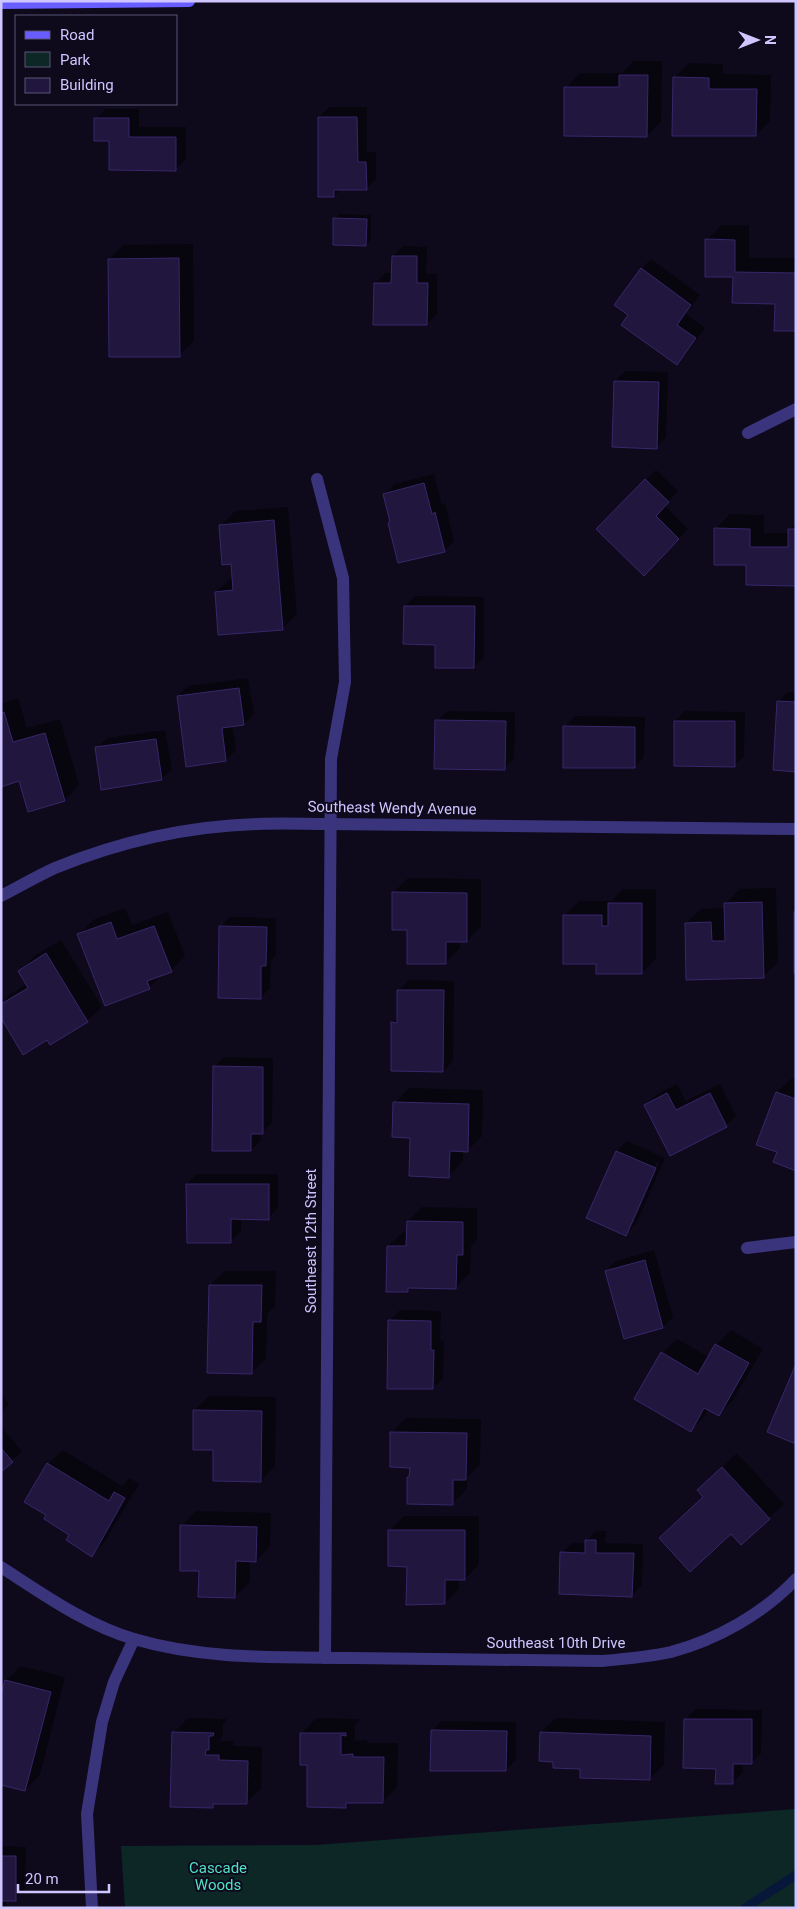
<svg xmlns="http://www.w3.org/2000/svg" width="797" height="1909" viewBox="0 0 797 1909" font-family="Roboto,sans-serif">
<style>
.green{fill:#0d2626}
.shadow{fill:#0007;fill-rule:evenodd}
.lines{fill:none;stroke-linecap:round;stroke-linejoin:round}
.stream{stroke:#071739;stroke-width:9}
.building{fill:#20163e;stroke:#38276b}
.street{stroke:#3a347d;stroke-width:12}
.secondary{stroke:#685dff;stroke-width:12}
.labels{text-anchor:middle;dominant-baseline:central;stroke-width:4;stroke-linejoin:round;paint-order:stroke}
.street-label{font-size:15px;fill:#cfc6ff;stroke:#0e0a1c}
.park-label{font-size:15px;fill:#4fe2c4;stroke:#0e0a1c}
</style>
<rect width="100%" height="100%" fill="#0e0a1c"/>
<path class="green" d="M796 1809V1908H125L121 1846 316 1845Z"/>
<g class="shadow">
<path d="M634 61H662L661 121 647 136 566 88 580 73H622Z"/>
<path d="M689 63 723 64V74L771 75 770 121 756 135 674 78Z"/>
<path d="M329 107H367V152H376V179L366 189H341L334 196 319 117Z"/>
<path d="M106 109H139V127H186V159L176 169 110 140 96 119Z"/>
<path d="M339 214 371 215V240L366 244 335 219Z"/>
<path d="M721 225H749V258H796V330L776 303 734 276 707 240Z"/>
<path d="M193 244 194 341 179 355 109 260 123 245Z"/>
<path d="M403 246 427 247 426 274H437V314L427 324 375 283 385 273H393V256Z"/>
<path d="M651 259 700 295 686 314 705 328 686 354 676 364 630 315 641 269Z"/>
<path d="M625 371 668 372 666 437 656 447 615 381Z"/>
<path d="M656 470 678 491 665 506 688 529 644 574 598 529Z"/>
<path d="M434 474 442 505 445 503 454 541 444 551 391 522 385 494 395 484Z"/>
<path d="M288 507 297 614 282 629 216 592 231 578 234 577 233 563 220 526 235 511Z"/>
<path d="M730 514 764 515V533H789V530L796 523V585L747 564 715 529Z"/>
<path d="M415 596 484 597V657L474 667 436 644 405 606Z"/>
<path d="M248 678 254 714 244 724 232 725 236 750 226 760 178 696 188 686Z"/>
<path d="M788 692H796V770L778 702Z"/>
<path d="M18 698 27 728 60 719 79 785 65 800 29 811 20 780 1 786V704Z"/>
<path d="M447 711 515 712 514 758 504 768 437 721Z"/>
<path d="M685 711 745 712 744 756 734 766 675 721Z"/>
<path d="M575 716 645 717 644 757 634 767 565 726Z"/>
<path d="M165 730 172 769 162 779 97 748 107 738Z"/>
<path d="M408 878 481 879V926L467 941H460V948L445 963 408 928 393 893Z"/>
<path d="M776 888 778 962 763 977 686 923 701 909 726 908V903L740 889Z"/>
<path d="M623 889H656V958L642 973 598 963 564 916 579 901H612Z"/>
<path d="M125 908 132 925 168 912 185 956 171 971 163 974 149 988 79 935 93 920Z"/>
<path d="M230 917 276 918V955L271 960 270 988 260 998 220 927Z"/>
<path d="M61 940 102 1007 87 1021 48 1038 1 1016V1003L11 994 27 984 20 971 34 956Z"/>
<path d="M409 980 454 981 453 1061 443 1071 393 1023 398 1017 399 990Z"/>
<path d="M224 1057 273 1058 272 1123 261 1133V1140L251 1150 214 1067Z"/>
<path d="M792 1078 796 1079V1170L777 1092Z"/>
<path d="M677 1084 686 1101 720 1084 736 1116 726 1126 646 1105 656 1095Z"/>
<path d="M409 1088 483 1090 482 1136 467 1151H463V1162L448 1176 411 1137 395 1103Z"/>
<path d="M627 1141 665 1158 636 1224 626 1234 617 1151ZM657 1162 659 1163 633 1224H630Z"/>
<path d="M197 1174H278V1208L268 1218H241V1231L231 1241 187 1184Z"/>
<path d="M422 1207 477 1208V1239L471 1246 470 1273 455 1288 412 1287 408 1291 388 1246 403 1232H408V1221Z"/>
<path d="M654 1250 673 1317 663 1327 606 1271 616 1261Z"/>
<path d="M225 1271H276L275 1306 267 1314 266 1359 251 1373 210 1285Z"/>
<path d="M400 1310 441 1311 440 1341 444 1340 443 1378 433 1388 390 1320Z"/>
<path d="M731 1330 763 1349 733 1400 718 1415 709 1409 705 1416 691 1430 662 1353 677 1339 709 1357 716 1345Z"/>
<path d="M1 1395 9 1404 1 1412Z"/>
<path d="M209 1396 276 1397 275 1466 261 1481 214 1449 195 1410Z"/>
<path d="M406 1418 481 1419 480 1464 467 1478V1489L452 1504 410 1476 411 1466 391 1433Z"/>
<path d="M1 1427 22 1451 1 1470Z"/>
<path d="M63 1450 122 1486 130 1478 139 1484 106 1540 92 1555 71 1535 48 1464Z"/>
<path d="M737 1453 784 1504 769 1518 705 1496 714 1475Z"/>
<path d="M196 1511 271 1513 270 1546 256 1561H250V1582L235 1596 200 1570 181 1526Z"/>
<path d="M404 1516H479V1564L465 1579H459V1589L445 1603 408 1565 390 1531Z"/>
<path d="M596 1531H606L605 1543 643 1544 642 1585 632 1595 562 1553 572 1543H586V1541Z"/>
<path d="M21 1666 65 1677 40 1775 25 1790 6 1680Z"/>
<path d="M695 1709 762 1710 761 1753 751 1763H743V1772L733 1782 717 1767 685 1720Z"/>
<path d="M188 1718 227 1719 223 1724V1734L219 1741H233V1746L262 1747 261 1788 246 1803 217 1802 212 1807 173 1733Z"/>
<path d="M316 1718 360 1719 355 1726V1741L367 1740V1743H398L397 1787 383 1802 351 1801 346 1806 308 1764 302 1733Z"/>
<path d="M556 1718 665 1722 664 1765 649 1779 581 1768 555 1761 541 1732Z"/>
<path d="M442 1721 516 1722V1760L506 1770 432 1731Z"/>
<path d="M1 1846 26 1847 25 1889 15 1899H6V1908H1Z"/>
</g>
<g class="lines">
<path class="stream" d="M745 1908 796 1875"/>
</g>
<g class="building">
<path d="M619 75H648L647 137 564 136V87H619Z"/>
<path d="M673 77 709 78V89H757L756 136H672Z"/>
<path d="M318 117H357L358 162H366L367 190H334V197H318Z"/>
<path d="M94 118H129V137H176V171L109 170V141H94Z"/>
<path d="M333 218 367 219 366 246 333 245Z"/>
<path d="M705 239 735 240V272L796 273V331H774L775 304 732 303 733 277H705Z"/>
<path d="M392 256H417V283H428L427 325H373L374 283H391Z"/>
<path d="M179 258 180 357H109L108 259Z"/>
<path d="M641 268 691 305 677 325 696 338 677 365 621 325 628 315 614 305Z"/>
<path d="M614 381 659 382 657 449 612 447Z"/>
<path d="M645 479 669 502 656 516 679 539 644 576 596 529Z"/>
<path d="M424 483 432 514 435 512 445 552 398 563 388 523 390 522 383 494Z"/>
<path d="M274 520 283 630 218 635 215 592 233 590 231 564 222 565 219 525Z"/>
<path d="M714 528 750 529V547H788V529H796V586L746 585V565H714Z"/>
<path d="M404 606H475L474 668H435V645L403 644Z"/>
<path d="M239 688 244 725 222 728 226 761 186 767 177 696Z"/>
<path d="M777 701 796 702V772L773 770Z"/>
<path d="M4 712 13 742 45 733 65 801 28 812 19 781 1 787V713Z"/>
<path d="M435 720 506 721 505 770 434 769Z"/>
<path d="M674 721H735V767L674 766Z"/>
<path d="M563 726 635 727V768H563Z"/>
<path d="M156 739 162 780 101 790 95 747Z"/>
<path d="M392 892 467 893V942H446V964H407V930H392Z"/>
<path d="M762 902 764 978 686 980 685 923 711 922 712 941H725L724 903Z"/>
<path d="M608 903H642V974H596V964H563V915H602V926H608Z"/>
<rect x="794" y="912" width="2" height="61"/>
<path d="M111 922 117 939 154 926 172 972 147 981 150 989 105 1006 77 934Z"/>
<path d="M219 926 267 927 266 966H261V999L218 998Z"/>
<path d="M46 953 88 1022 50 1045 47 1040 23 1055 1 1018V1004L28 988 18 971Z"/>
<path d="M397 990H444L443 1072 391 1071V1022L397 1023Z"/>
<path d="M213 1066 263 1067V1134H251V1151H212Z"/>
<path d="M776 1092 796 1099V1171L773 1162 777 1152 756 1145Z"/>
<path d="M667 1093 676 1110 710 1093 727 1127 670 1156 644 1105Z"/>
<path d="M393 1102 469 1104 468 1152 450 1151 449 1178 409 1176 410 1138 392 1137Z"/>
<path d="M616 1151 656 1168 626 1236 586 1218Z"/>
<path d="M186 1184H269V1220L231 1219V1243H187Z"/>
<path d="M407 1221 463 1222V1255H457L456 1289 408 1288V1292H386L387 1246H406Z"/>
<path d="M645 1260 663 1328 624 1339 605 1271Z"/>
<path d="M209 1285H262L261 1322H253L252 1374 207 1373Z"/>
<path d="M388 1320 431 1321V1350H434L433 1389H387Z"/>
<path d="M715 1344 749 1363 719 1416 704 1408 691 1432 634 1399 661 1352 698 1374Z"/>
<path d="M796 1364V1444L767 1432Z"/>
<path d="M193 1410 262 1411 261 1482 213 1481V1450H193Z"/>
<path d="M390 1432 467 1433 466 1480H453V1505L407 1504V1477H409L410 1468 390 1467Z"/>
<path d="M1 1448 13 1462 1 1472Z"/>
<path d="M47 1463 109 1501 114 1492 125 1498 92 1557 66 1540 69 1535 44 1519 46 1515 24 1502Z"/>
<path d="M722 1467 770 1519 741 1545 731 1534 690 1572 659 1538 703 1497 697 1490Z"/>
<path d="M180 1525 257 1527 256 1562 236 1561 235 1598 198 1597 199 1571H180Z"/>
<path d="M388 1530H465V1580H445V1604L406 1605 407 1567 388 1566Z"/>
<path d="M585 1540H596V1553H634L632 1597 559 1594 560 1552 585 1553Z"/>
<path d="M5 1680 51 1692 25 1791 1 1785V1694Z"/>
<path d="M684 1719H752V1764H733V1784H715L716 1769 683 1768Z"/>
<path d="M431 1730 507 1731 506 1771H430Z"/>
<path d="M172 1732 214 1733 213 1736H209V1750H206L205 1755H219V1760L248 1761 247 1804H213V1808L170 1807Z"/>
<path d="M540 1732 651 1736 650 1780 580 1778V1769L553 1768V1762L539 1761Z"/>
<path d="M300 1733H346V1736L341 1735V1755L353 1754V1757H384L383 1803H346V1808L307 1807V1765H300Z"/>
<rect x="1" y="1856" width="15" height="45"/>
</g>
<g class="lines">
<g class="street">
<path d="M748 433 796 409"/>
<path d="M317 479 343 578 345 682 331 759 325 1658"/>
<path d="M1 896C19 887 37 876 55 868 119 842 189 826 258 824 282 823 306 824 330 824L796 829"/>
<path d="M747 1248 796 1242"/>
<path d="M1 1567C43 1594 86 1625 134 1639 205 1660 279 1657 352 1658 435 1659 519 1660 602 1661 625 1659 648 1657 671 1652 716 1640 763 1614 796 1579"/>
<path d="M92 1908 87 1814 102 1722 114 1682 134 1639"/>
</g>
<path class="secondary" d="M1 3 189 1"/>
</g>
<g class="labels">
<g class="street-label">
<text transform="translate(392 808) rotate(1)">Southeast Wendy Avenue</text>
<text transform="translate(311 1241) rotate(-90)">Southeast 12th Street</text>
<text x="556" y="1643">Southeast 10th Drive</text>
</g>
<g class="park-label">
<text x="218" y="1868">Cascade<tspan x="218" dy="17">Woods</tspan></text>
</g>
</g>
<rect width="797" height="1909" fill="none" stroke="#cfc6ff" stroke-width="5"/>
<rect x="15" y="15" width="162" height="90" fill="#0e0a1c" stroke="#5b5577"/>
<rect x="25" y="31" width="25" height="8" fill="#685dff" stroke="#5b5577"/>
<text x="60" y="40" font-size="15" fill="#cfc6ff">Road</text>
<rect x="25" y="52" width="25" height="15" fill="#0d2626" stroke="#5b5577"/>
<text x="60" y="65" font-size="15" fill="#cfc6ff">Park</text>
<rect x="25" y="78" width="25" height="15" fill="#20163e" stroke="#5b5577"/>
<text x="60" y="90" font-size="15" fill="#cfc6ff">Building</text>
<g transform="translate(757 40) rotate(90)" stroke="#0e0a1c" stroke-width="4" paint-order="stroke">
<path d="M0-4L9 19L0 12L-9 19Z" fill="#cfc6ff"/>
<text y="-8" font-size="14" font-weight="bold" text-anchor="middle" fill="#cfc6ff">N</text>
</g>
<path d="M18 1884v8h91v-8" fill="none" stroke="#cfc6ff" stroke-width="2.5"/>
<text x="25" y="1884" font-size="15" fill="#cfc6ff" stroke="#0e0a1c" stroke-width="4" paint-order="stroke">20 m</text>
</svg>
